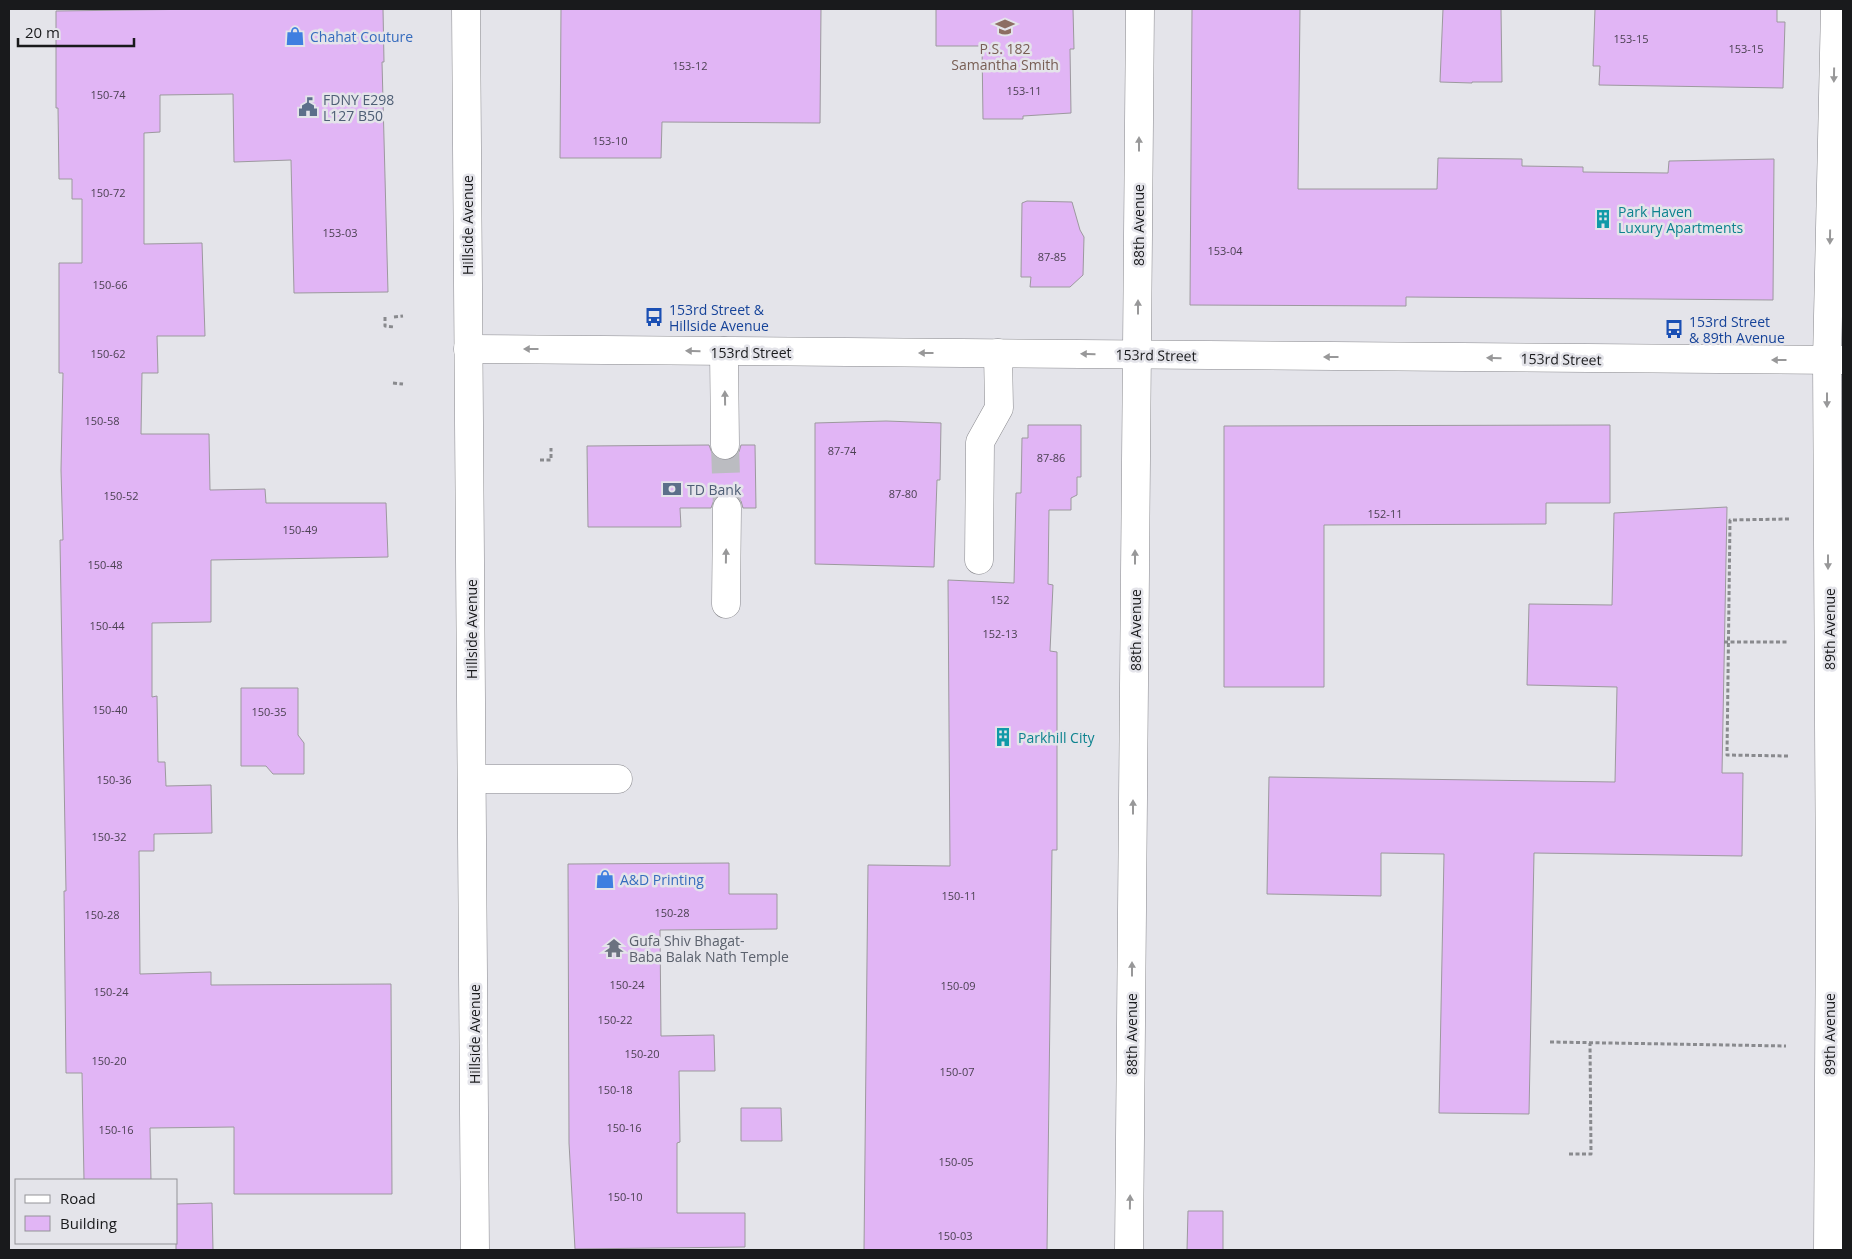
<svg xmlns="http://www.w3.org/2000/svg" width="1852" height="1259" viewBox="0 0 1852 1259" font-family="'Open Sans',sans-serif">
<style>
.building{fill:#e1b5f5;stroke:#9c999e}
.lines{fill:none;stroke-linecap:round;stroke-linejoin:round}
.minor-tunnel{stroke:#bbbcc1;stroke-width:28;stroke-dasharray:28 14;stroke-linecap:butt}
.minor-casing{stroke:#88888d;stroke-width:29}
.major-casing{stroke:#88888d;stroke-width:29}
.path{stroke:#898a8e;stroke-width:3;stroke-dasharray:4 2.5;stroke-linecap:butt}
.minor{stroke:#fff;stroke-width:28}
.major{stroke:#fff;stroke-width:28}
.oneway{fill:#989899}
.labels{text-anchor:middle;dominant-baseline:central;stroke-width:5;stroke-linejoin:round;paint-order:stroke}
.number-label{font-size:11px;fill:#4b4152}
.shop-label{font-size:14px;fill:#366cbe;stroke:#e4e4ea;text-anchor:start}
.education-label{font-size:14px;fill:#785e54;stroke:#e4e4ea}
.service-label{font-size:14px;fill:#4e5e75;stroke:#e4e4ea;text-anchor:start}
.culture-label{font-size:14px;fill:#0d838f;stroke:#e4e4ea;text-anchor:start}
.street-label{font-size:14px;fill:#191a1c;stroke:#e4e4ea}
.transit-label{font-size:14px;fill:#164399;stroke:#e4e4ea;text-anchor:start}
.worship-label{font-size:14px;fill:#5b616d;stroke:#e4e4ea;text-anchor:start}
</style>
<rect width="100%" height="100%" fill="#e4e4ea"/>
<g class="building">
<path d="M207 9H383L384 62H382L388 292 294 293 291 160 234 162 233 94 160 95V132L144 133V244L202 243 205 336H157L158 373H142L141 434H209L210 490 265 489 266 503H386L388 557 211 560V622L152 623V697L157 696 158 762H165L166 786 211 785 212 833 154 834V851H139L140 974 211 972V985L391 984 392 1194H234V1127L150 1128 151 1180H84L82 1073H66L64 891H66L60 540H63L61 470 63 373H59V263H82V199H72V179H59L58 108H56V11Z"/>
<path d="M561 9H821L820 123 662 122 661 158H560Z"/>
<path d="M936 9H1073L1074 49H1070L1071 113 1023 116V119H983L982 46H936Z"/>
<path d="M1192 9H1300L1298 189H1437L1438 158 1522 159V166L1583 167V172L1668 173 1669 161 1774 159 1773 300 1406 297V306L1190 305Z"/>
<path d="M1443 9H1501L1502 82H1472V83L1440 82Z"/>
<path d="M1595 9H1777V22H1785L1783 88 1599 85 1600 66H1593Z"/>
<path d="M1027 201 1072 202 1080 230 1084 237 1083 275 1070 287H1030L1031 277H1021L1022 203Z"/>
<path d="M886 421 941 423 940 480H937L934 567 815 564V423Z"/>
<path d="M1028 425H1081V477H1077V495L1071 498V510H1049L1048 584 1053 585 1050 651 1057 652V850H1052L1047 1250H864L868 865 950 866 948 580 1014 583 1016 493H1021L1022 438H1028Z"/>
<path d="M1610 425V503H1546V524L1324 525V687H1224V426Z"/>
<path d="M709 445 712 453 717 458 725 461 733 458 739 452 741 445H755L756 508H743L741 501 735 495 727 492 720 494 714 500 711 508H680L681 527H588L587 446Z"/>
<path d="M1727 507 1722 773H1743L1742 856 1534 853 1529 1114 1439 1113 1444 854 1381 853V896L1267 894 1269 777 1615 782 1617 687 1527 685 1529 604 1612 605 1614 513Z"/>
<path d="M241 688H298V735L304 743V774H273L266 766H241Z"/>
<path d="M729 863V894H777V929L660 930 661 1036 714 1035 715 1071H679L680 1142 677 1143V1213H745V1247L575 1249 569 1143 568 864Z"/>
<path d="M741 1108H781L782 1141H741Z"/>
<path d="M212 1203 213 1250H176V1204Z"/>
<path d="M1188 1211H1223V1250H1187Z"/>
</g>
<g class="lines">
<path class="minor-tunnel" d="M725 445 727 508"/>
<g class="minor-casing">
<g id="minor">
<path d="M468 349 1843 360"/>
<path d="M724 351 725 445"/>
<path d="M979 560 980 442 999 408 998 353"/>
<path d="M726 604 727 508"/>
<path d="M472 779H618"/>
<path d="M1129 1250 1140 9"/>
<path d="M1828 1250 1830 907 1827 360 1835 9"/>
</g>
</g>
<g class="major-casing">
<path id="major" d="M466 9 475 1250"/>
</g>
<g class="path">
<path d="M385 317V326L394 327"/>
<path d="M394 317 403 316"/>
<path d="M393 383 403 384"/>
<path d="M540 460H551V448"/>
<path d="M1724 642H1788"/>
<path d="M1788 756 1727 755 1730 520 1789 519"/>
<path d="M1550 1042 1786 1046"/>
<path d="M1569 1154H1591L1590 1043"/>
</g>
<use href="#minor" class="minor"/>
<use href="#major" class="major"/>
</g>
<defs><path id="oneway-solid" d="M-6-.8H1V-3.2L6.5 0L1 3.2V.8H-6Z" transform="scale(1.25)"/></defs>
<g class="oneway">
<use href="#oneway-solid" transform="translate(1834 75) rotate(91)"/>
<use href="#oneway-solid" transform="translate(1139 144) rotate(-90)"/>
<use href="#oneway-solid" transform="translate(1830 237) rotate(91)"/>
<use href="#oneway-solid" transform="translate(1138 307) rotate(-90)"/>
<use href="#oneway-solid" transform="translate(531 349) rotate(-180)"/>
<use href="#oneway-solid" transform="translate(693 351) rotate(-179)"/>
<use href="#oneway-solid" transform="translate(926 353) rotate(-180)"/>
<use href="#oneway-solid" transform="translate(1088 354) rotate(-179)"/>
<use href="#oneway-solid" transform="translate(1331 357) rotate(-180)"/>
<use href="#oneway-solid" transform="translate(1494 358) rotate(-179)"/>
<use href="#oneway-solid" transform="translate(1779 360) rotate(-180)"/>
<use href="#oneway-solid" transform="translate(725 398) rotate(-91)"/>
<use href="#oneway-solid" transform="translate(1827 400) rotate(90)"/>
<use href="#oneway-solid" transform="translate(726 556) rotate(-89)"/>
<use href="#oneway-solid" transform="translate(1135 557) rotate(-90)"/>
<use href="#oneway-solid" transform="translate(1828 562) rotate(90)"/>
<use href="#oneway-solid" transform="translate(1133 807) rotate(-90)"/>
<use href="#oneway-solid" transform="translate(1132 969) rotate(-90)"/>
<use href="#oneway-solid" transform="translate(1130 1202) rotate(-89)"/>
</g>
<defs>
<g id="school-bare" transform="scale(1.5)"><path d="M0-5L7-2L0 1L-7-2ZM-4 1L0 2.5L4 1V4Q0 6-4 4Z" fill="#8d6e63" stroke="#e4e4ea" stroke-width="2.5" paint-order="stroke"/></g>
<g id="shop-bare" transform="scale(1.5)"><path d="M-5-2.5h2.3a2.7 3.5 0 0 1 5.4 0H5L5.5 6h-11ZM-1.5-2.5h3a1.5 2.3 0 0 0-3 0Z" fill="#3f7fe0" stroke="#e4e4ea" stroke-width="2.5" paint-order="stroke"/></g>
<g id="civic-bare" transform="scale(1.5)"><path d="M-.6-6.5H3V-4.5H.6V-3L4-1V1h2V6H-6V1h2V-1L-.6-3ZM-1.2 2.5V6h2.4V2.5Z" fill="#5c6f8a" stroke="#e4e4ea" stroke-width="2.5" paint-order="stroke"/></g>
<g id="building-bare" transform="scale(1.5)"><path d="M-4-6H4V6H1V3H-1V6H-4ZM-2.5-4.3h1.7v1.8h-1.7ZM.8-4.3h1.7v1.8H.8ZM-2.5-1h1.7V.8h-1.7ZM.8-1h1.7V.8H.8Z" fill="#0f9aa8" stroke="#e4e4ea" stroke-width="2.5" paint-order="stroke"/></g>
<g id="bus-bare" transform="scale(1.5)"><path d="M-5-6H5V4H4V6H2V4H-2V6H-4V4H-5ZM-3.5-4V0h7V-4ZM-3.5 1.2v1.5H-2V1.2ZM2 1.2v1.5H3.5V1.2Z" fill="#1a4fb4" stroke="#e4e4ea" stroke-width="2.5" paint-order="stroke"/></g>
<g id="bank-bare" transform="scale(1.5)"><path d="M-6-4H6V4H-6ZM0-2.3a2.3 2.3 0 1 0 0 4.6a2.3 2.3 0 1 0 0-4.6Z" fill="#5c6f8a" stroke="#e4e4ea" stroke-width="2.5" paint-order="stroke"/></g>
<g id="temple-bare" transform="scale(1.5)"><path d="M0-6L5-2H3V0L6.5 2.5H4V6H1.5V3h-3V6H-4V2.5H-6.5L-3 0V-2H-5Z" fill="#6b7280" stroke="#e4e4ea" stroke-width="2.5" paint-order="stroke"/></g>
</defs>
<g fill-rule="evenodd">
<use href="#school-bare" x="1005" y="27"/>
<use href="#shop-bare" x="295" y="36"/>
<use href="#civic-bare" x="308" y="107"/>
<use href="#building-bare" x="1603" y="219"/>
<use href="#bus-bare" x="654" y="317"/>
<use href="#bus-bare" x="1674" y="329"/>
<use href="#bank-bare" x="672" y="489"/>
<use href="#building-bare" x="1003" y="737"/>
<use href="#shop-bare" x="605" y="879"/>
<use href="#temple-bare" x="614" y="948"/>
</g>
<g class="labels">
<g class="number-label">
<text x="1631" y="38">153-15</text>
<text x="1746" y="48">153-15</text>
<text x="690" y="65">153-12</text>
<text x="1024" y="90">153-11</text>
<text x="108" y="94">150-74</text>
<text x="610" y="140">153-10</text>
<text x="108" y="192">150-72</text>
<text x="340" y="232">153-03</text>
<text x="1225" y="250">153-04</text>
<text x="1052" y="256">87-85</text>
<text x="110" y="284">150-66</text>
<text x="108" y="353">150-62</text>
<text x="102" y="420">150-58</text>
<text x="842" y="450">87-74</text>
<text x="1051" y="457">87-86</text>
<text x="903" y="493">87-80</text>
<text x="121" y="495">150-52</text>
<text x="1385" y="513">152-11</text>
<text x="300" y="529">150-49</text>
<text x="105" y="564">150-48</text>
<text x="1000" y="599">152</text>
<text x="107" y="625">150-44</text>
<text x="1000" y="633">152-13</text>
<text x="110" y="709">150-40</text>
<text x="269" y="711">150-35</text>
<text x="114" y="779">150-36</text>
<text x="109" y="836">150-32</text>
<text x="959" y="895">150-11</text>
<text x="672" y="912">150-28</text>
<text x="102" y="914">150-28</text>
<text x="627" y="984">150-24</text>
<text x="958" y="985">150-09</text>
<text x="111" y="991">150-24</text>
<text x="615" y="1019">150-22</text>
<text x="642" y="1053">150-20</text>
<text x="109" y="1060">150-20</text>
<text x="957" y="1071">150-07</text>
<text x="615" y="1089">150-18</text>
<text x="624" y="1127">150-16</text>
<text x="116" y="1129">150-16</text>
<text x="956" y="1161">150-05</text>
<text x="625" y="1196">150-10</text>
<text x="955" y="1235">150-03</text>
</g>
<g class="shop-label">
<text x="310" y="36">Chahat Couture</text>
<text x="620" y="879">A&amp;D Printing</text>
</g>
<g class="education-label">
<text x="1005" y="48">P.S. 182<tspan x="1005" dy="16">Samantha Smith</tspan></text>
</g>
<g class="service-label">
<text x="323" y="99">FDNY E298<tspan x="323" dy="16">L127 B50</tspan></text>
<text x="687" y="489">TD Bank</text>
</g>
<g class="culture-label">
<text x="1618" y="211">Park Haven<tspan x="1618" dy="16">Luxury Apartments</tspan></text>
<text x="1018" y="737">Parkhill City</text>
</g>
<g class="street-label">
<text transform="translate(467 225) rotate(-90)">Hillside Avenue</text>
<text transform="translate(1138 225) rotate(-90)">88th Avenue</text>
<text x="751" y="352">153rd Street</text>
<text transform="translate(1156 355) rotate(1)">153rd Street</text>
<text transform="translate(1561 359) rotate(1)">153rd Street</text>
<text transform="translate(471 629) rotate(-90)">Hillside Avenue</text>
<text transform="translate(1829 629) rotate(-90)">89th Avenue</text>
<text transform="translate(1135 630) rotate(-90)">88th Avenue</text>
<text transform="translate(474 1034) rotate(-90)">Hillside Avenue</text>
<text transform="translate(1131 1034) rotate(-90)">88th Avenue</text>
<text transform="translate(1829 1034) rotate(-90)">89th Avenue</text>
</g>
<g class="transit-label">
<text x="669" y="309">153rd Street &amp;<tspan x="669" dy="16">Hillside Avenue</tspan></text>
<text x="1689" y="321">153rd Street<tspan x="1689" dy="16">&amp; 89th Avenue</tspan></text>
</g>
<g class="worship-label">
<text x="629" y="940">Gufa Shiv Bhagat-<tspan x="629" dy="16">Baba Balak Nath Temple</tspan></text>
</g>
</g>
<rect width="1852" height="1259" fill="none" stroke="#191a1c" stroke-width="20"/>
<rect x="15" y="1179" width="162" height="65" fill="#e4e4ea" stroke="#939398"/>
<rect x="25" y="1195" width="25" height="8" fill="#ffffff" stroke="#939398"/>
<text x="60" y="1204" font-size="15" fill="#191a1c">Road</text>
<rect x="25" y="1216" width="25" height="15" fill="#e1b5f5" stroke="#939398"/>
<text x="60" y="1229" font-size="15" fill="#191a1c">Building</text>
<path d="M18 38v8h116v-8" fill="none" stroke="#191a1c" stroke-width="2.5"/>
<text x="25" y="38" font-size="15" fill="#191a1c" stroke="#e4e4ea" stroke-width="4" paint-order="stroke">20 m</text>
</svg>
